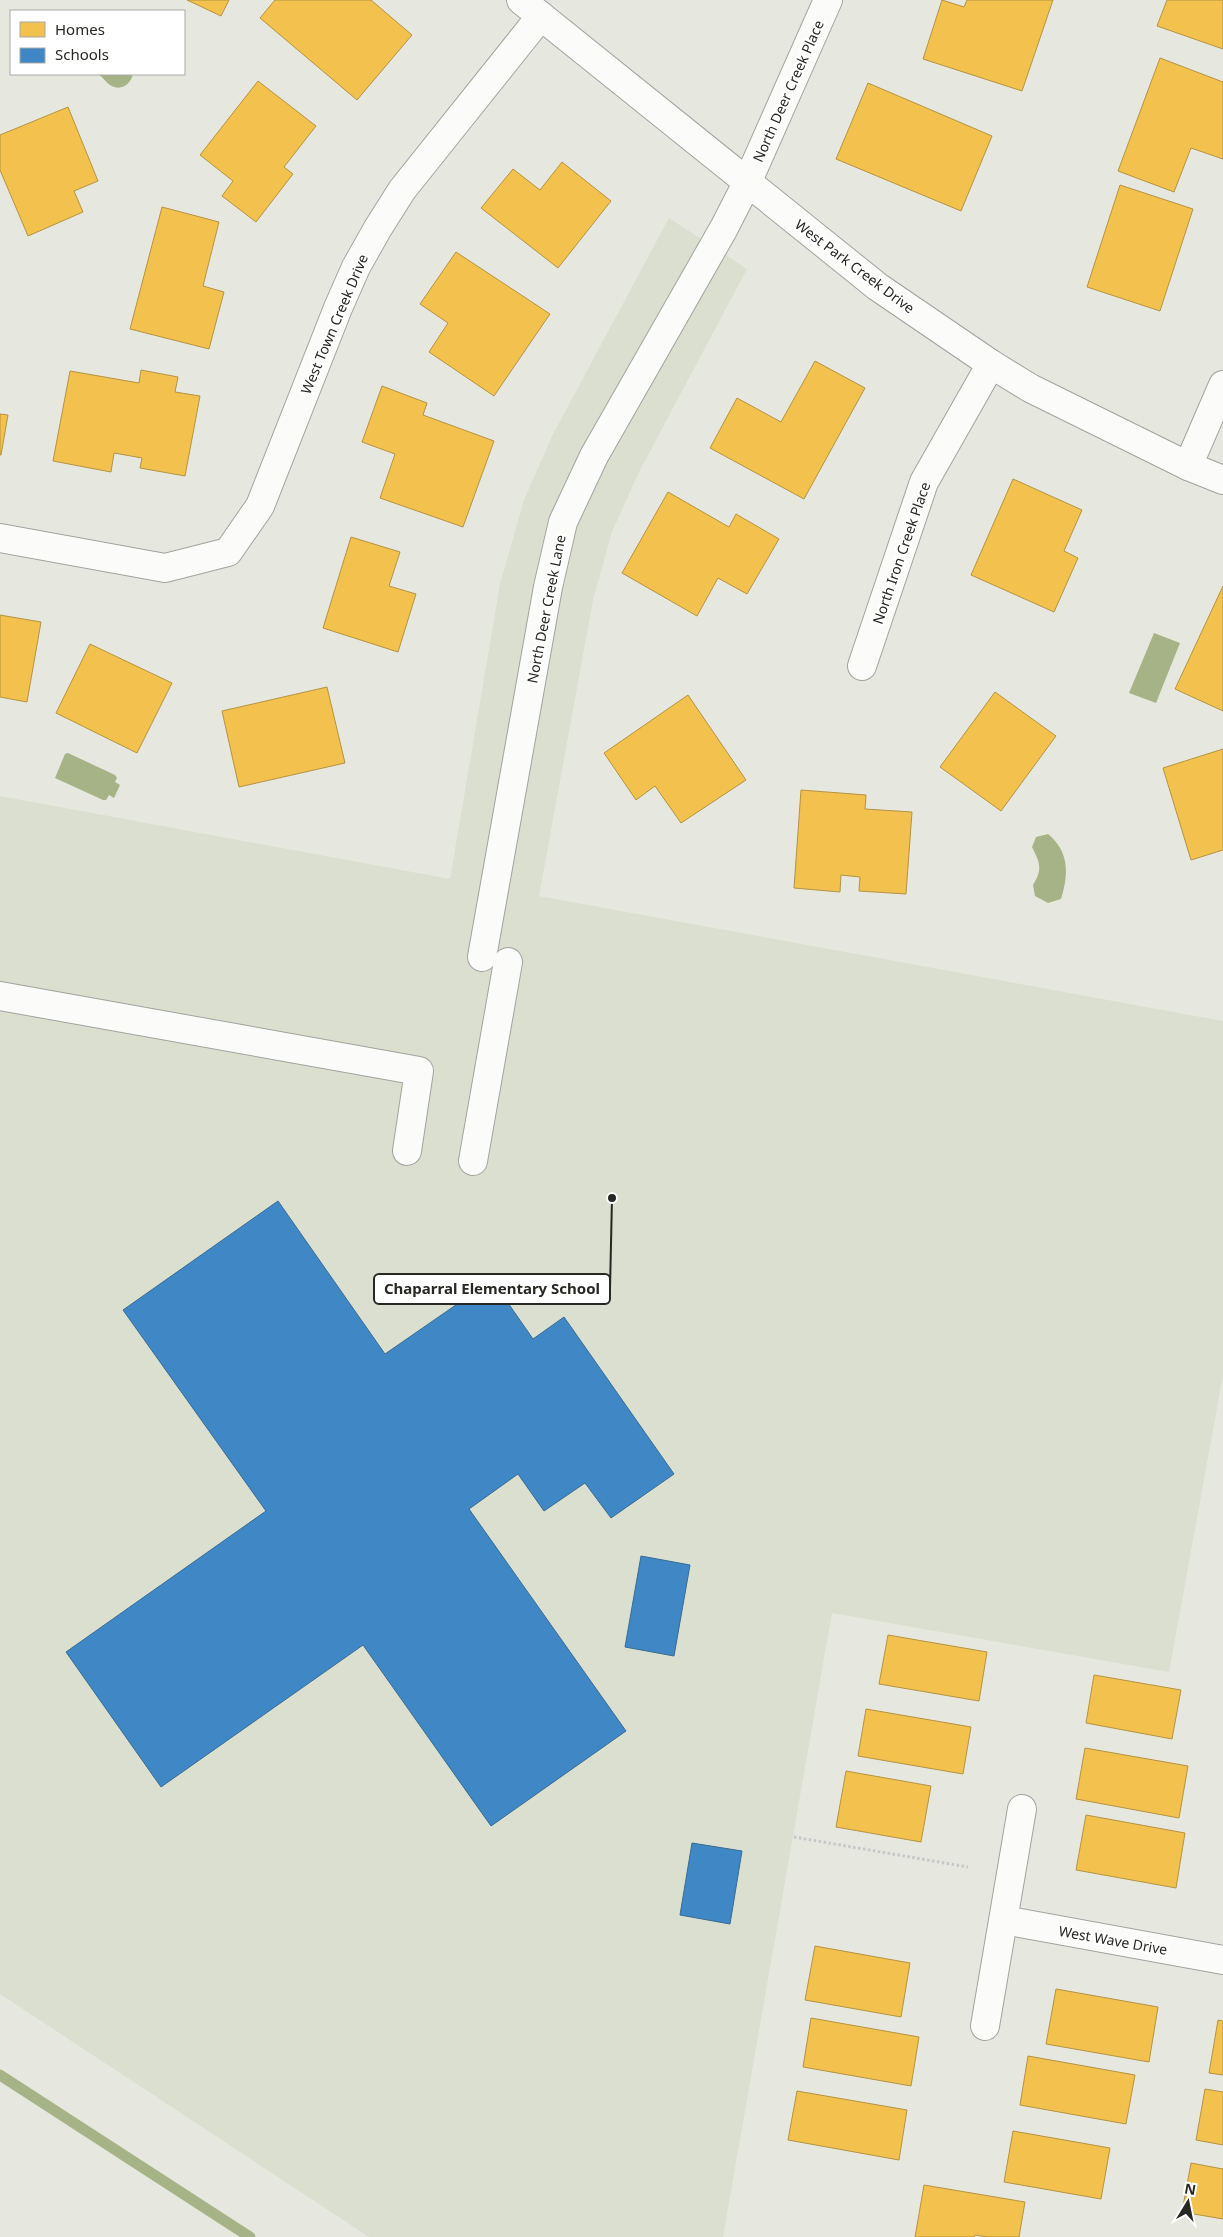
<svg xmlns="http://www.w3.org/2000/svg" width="1223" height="2237" viewBox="0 0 1223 2237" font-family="'Noto Sans',sans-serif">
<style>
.built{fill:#dadfd0}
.water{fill:#a6b386}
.homes{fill:#f2c14e;stroke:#b59341}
.schools{fill:#3f88c5;stroke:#386b94}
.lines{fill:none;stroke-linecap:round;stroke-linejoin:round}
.stream{stroke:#a6b386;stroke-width:11}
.minor-casing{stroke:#a2a39d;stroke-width:30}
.path{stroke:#c7c7c5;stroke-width:3;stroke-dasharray:2.5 2.5;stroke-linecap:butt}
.minor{stroke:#fbfcfa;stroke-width:28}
.labels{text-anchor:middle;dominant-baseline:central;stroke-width:5;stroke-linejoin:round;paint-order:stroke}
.street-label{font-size:14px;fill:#262822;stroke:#fff}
.leader{fill:none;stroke:#262822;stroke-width:2}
.callout-dot{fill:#262822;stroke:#fff;stroke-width:2}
.callout{fill:#fff;stroke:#262822;stroke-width:2}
.callout-label{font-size:15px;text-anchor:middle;font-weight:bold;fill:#262822}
</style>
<rect width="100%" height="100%" fill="#e6e8e0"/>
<path class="built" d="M669 218 747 269 638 474 612 532 593 600 539 896 1223 1021V1375L1169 1672 832 1613 723 2237H369L0 1994V796L450 879 500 584 524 500 552 436Z"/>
<g class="water">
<path d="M97 74H133C131 84 121 92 110 85 105 82 103 76 97 74Z"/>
<path d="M1154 633 1180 643 1156 703 1129 693Z"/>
<path d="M68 753 115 775 117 778 115 782 120 785 114 798 109 795 106 800H103L55 778 65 754Z"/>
<path d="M1048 834C1069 851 1069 874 1061 899L1048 903 1035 896 1033 885C1043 869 1040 863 1032 847L1036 837Z"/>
</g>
<g class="homes">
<path d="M187 0H229L221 16Z"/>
<path d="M275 0H371L412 35 357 100 260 18Z"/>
<path d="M942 0 964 7 967 0H1053L1022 91 923 59Z"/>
<path d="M1167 0H1223V49L1157 26Z"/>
<path d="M1160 58 1223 82V159L1191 148 1174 192 1118 171Z"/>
<path d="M258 81 316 126 284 167 293 174 256 222 222 196 233 181 200 155Z"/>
<path d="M868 83 992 136 961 211 836 159Z"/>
<path d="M68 107 98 181 74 191 83 212 28 236 0 170V135Z"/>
<path d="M562 162 611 201 558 268 481 208 513 169 540 190Z"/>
<path d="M1120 185 1193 209 1160 311 1087 287Z"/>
<path d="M162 207 219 222 203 286 224 292 209 349 130 329Z"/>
<path d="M456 252 550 314 494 396 429 352 448 323 420 304Z"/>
<path d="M815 361 865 388 804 499 710 448 737 398 781 422Z"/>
<path d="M141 370 178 377 175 392 200 396 185 476 140 468 142 458 114 453 111 472 53 461 70 371 139 383Z"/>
<path d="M382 386 427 403 423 415 494 441 463 527 380 498 395 454 362 442Z"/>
<path d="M0 414 8 415 1 455H0Z"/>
<path d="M1013 479 1082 510 1064 551 1078 558 1054 612 971 575Z"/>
<path d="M668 492 729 527 736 514 779 539 747 594 718 578 697 616 622 573Z"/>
<path d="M351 537 400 552 389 586 416 594 398 652 323 628Z"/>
<path d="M1223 586V711L1175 689Z"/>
<path d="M0 615 41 622 27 702 0 697Z"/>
<path d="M90 644 172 683 137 753 56 713Z"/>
<path d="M327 687 345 763 239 787 222 711Z"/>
<path d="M995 692 1056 736 1001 811 940 767Z"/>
<path d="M688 695 746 780 681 823 655 786 636 800 604 753Z"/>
<path d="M1223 749V850L1191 860 1163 768Z"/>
<path d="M801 790 866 795 865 809 912 812 906 894 859 891 860 877 841 875 840 892 794 888Z"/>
<path d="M888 1635 987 1652 979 1701 879 1684Z"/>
<path d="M1094 1675 1181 1690 1172 1739 1086 1723Z"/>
<path d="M866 1709 971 1727 963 1774 858 1756Z"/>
<path d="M1085 1748 1188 1766 1179 1818 1076 1799Z"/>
<path d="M846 1771 931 1786 921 1842 836 1827Z"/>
<path d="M1086 1815 1185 1833 1176 1888 1076 1870Z"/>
<path d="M815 1946 910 1963 901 2017 805 2000Z"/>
<path d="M1056 1989 1158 2007 1149 2062 1046 2044Z"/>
<path d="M811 2018 919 2037 911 2086 803 2067Z"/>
<path d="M1218 2020 1223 2021V2075L1209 2073Z"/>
<path d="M1028 2056 1135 2075 1126 2124 1020 2105Z"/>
<path d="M1205 2089 1223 2092V2145L1196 2140Z"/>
<path d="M797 2091 907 2110 899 2160 788 2140Z"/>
<path d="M1013 2131 1110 2148 1101 2199 1004 2182Z"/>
<path d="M1191 2163 1223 2169V2219L1182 2212Z"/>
<path d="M924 2185 1025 2202 1019 2237H988L975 2235 974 2237H915Z"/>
</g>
<g class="schools">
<path d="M278 1201 385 1354 492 1280 533 1339 564 1317 674 1474 611 1518 585 1483 544 1511 518 1474 469 1509 626 1731 491 1826 363 1645 161 1787 66 1652 266 1511 123 1310Z"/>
<path d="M641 1556 690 1565 674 1656 625 1647Z"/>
<path d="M692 1843 742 1851 730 1924 680 1915Z"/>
</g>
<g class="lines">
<path class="stream" d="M0 2075 250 2237"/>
<g class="minor-casing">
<g id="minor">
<path d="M521 0 878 287 991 364 1030 388 1188 466 1223 480"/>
<path d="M1188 466 1223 385"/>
<path d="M0 538 165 568 228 552 260 506 338 308 356 267 378 228 402 190 541 16"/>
<path d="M862 666 924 482 991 364"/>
<path d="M482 957 548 587 563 522 594 456 724 228 747 183 828 0"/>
<path d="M0 996 419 1071 407 1151"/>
<path d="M473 1161 508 962"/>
<path d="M1004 1920 1223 1960"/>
<path d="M985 2026 1022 1809"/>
</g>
</g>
<path class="path" d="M794 1837 968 1867"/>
<use href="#minor" class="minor"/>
</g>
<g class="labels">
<g class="street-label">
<text transform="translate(788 91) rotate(-66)">North Deer Creek Place</text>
<text transform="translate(855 266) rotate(37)">West Park Creek Drive</text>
<text transform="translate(334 324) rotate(-67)">West Town Creek Drive</text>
<text transform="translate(901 553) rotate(-71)">North Iron Creek Place</text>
<text transform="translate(546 609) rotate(-79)">North Deer Creek Lane</text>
<text transform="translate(1113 1940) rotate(10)">West Wave Drive</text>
</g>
</g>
<path class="leader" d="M612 1198L610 1289"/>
<circle class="callout-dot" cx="612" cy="1198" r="5"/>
<rect class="callout" x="374" y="1274" width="236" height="30" rx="5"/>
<g class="callout-label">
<text x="492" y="1294">Chaparral Elementary School</text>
</g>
<rect x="10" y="10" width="175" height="65" fill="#ffffff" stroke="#a8a9a7"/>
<rect x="20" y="22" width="25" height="15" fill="#f2c14e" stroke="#a8a9a7"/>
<text x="55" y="35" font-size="15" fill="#262822">Homes</text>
<rect x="20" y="48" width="25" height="15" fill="#3f88c5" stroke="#a8a9a7"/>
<text x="55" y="60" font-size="15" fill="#262822">Schools</text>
<g transform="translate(1188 2202) rotate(10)" stroke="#ffffff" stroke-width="4" paint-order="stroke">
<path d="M0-4L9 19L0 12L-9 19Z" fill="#262822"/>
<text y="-8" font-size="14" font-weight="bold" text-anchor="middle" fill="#262822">N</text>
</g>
</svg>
